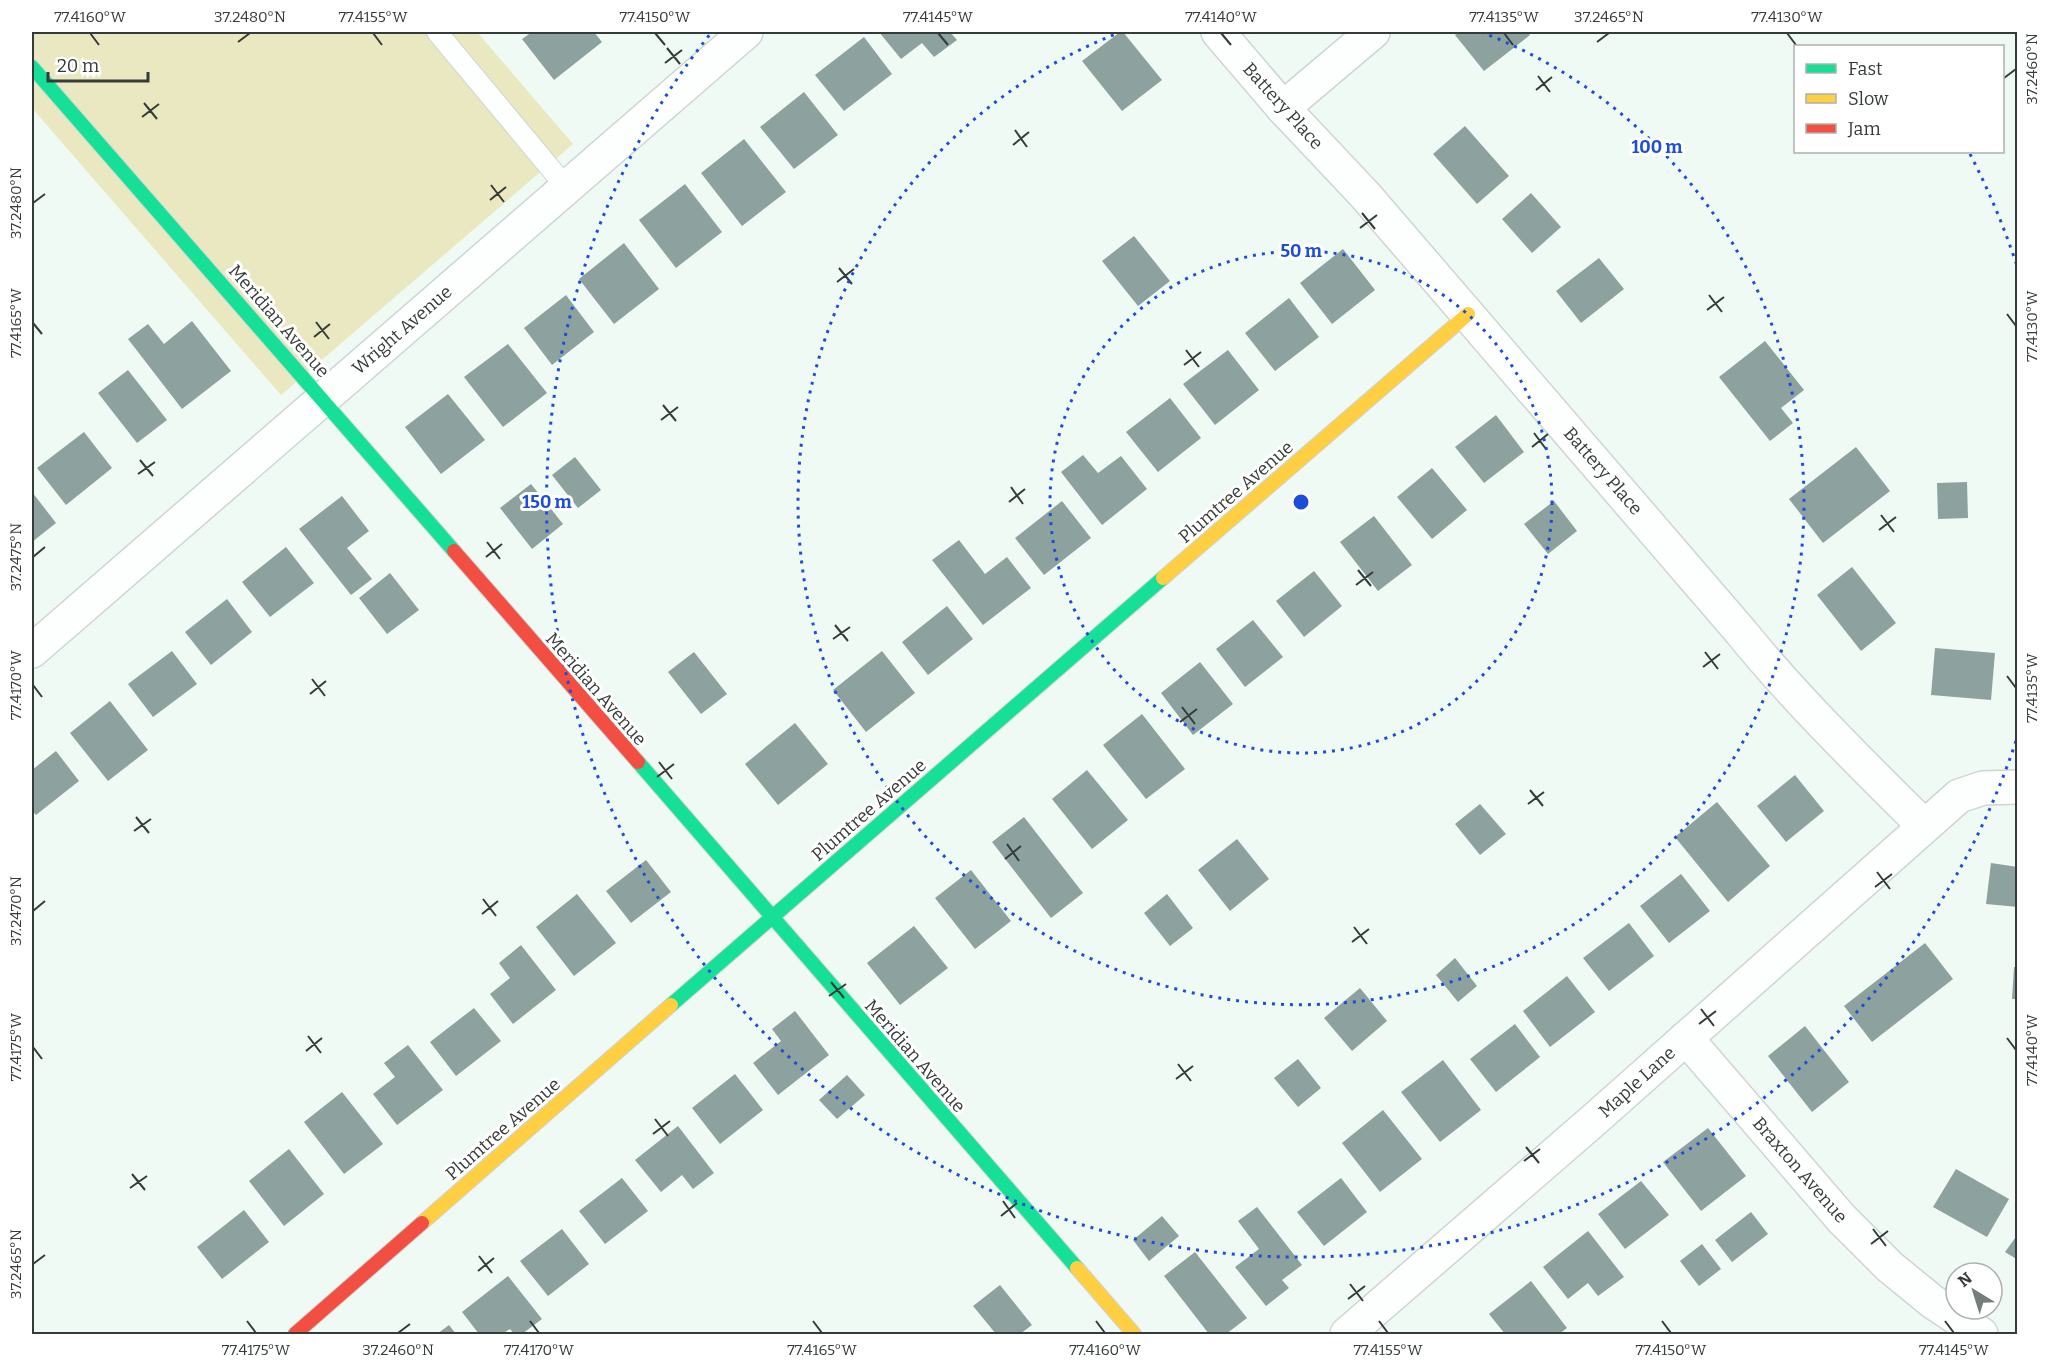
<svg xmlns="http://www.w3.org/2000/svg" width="2049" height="1366" viewBox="0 0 2049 1366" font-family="Bitter,serif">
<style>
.green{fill:#eae8c0}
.building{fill:#8da19f}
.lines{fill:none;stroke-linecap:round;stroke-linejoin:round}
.lane-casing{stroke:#ced5d2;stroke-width:22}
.street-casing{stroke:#ced5d2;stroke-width:36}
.fast-casing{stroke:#ced5d2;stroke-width:16}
.slow-casing{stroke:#ced5d2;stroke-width:16}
.jam-casing{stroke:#ced5d2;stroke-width:16}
.lane{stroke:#fdfefe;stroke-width:20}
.street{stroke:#fdfefe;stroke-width:33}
.fast{stroke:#16e098;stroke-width:14}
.slow{stroke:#ffcf43;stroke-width:14}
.jam{stroke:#f24e42;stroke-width:14}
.ticks{fill:none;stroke:#343b38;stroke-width:2}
.ring{fill:none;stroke:#1d4ed8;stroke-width:3;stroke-dasharray:3 6}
.labels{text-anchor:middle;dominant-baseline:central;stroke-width:6;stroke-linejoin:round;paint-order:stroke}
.street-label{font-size:18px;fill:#343b38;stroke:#fff}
.centre{fill:#1d4ed8;stroke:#fff;stroke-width:3}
.ring-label{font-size:18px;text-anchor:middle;font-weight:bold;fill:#1d4ed8;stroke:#fff;stroke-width:6;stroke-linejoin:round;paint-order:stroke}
.neatline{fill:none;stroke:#343b38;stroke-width:2}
.ticks-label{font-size:15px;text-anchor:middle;fill:#343b38}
</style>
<rect width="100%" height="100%" fill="#f0faf5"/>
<path class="green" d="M32 32H477L573 144 281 395 32 108Z"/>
<g class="building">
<path d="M532 32H594L602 42 554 80 522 39Z"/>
<path d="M879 32H950L957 40 934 57 922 43 901 59Z"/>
<path d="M1120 32H1123L1162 80 1122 111 1082 61Z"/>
<path d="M1460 32H1527L1530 35 1484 71 1455 35Z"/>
<path d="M864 37 892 74 844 111 815 75Z"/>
<path d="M804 92 838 135 794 169 760 127Z"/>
<path d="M1465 126 1509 176 1477 204 1433 154Z"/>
<path d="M744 139 786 192 742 226 701 173Z"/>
<path d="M685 184 722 232 676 268 639 220Z"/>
<path d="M1531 193 1561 227 1532 253 1502 219Z"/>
<path d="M1134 236 1170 281 1138 306 1102 261Z"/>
<path d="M624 243 659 289 614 324 579 279Z"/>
<path d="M1343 249 1375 290 1332 324 1300 283Z"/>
<path d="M1599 258 1624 289 1581 323 1556 291Z"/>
<path d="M566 295 594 332 552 365 524 328Z"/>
<path d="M1289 298 1319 337 1275 371 1245 333Z"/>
<path d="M192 321 231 371 182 409 128 339 148 324 164 344Z"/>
<path d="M1765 341 1804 390 1781 408 1793 423 1770 441 1719 377Z"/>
<path d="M508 344 547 393 503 427 464 377Z"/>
<path d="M1228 350 1259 390 1215 425 1183 384Z"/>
<path d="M128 370 167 420 137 443 98 393Z"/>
<path d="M448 394 485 440 441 474 405 427Z"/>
<path d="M1170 398 1201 438 1158 472 1126 432Z"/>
<path d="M1496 415 1524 452 1484 483 1455 447Z"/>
<path d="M84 432 112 468 66 505 37 468Z"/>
<path d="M1856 447 1890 491 1823 543 1789 499Z"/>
<path d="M1083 455 1098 473 1121 456 1147 489 1102 525 1061 472Z"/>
<path d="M575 457 601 490 578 508 552 475Z"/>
<path d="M1432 468 1467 510 1432 539 1397 497Z"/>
<path d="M1967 482 1968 518 1938 519 1937 483Z"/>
<path d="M531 484 563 524 532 549 500 508Z"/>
<path d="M32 492 56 523 32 542Z"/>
<path d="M342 496 369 531 347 548 372 579 351 595 299 529Z"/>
<path d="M1062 501 1091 538 1044 575 1015 538Z"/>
<path d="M1554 501 1577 531 1548 554 1524 524Z"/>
<path d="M1374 516 1412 565 1378 591 1340 542Z"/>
<path d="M959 540 985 574 1007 557 1031 588 983 625 932 560Z"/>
<path d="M286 547 314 583 270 617 242 582Z"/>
<path d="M1852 567 1896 623 1861 651 1817 595Z"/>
<path d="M1314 571 1342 606 1304 637 1276 601Z"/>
<path d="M390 573 419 610 387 634 359 598Z"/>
<path d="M227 599 252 632 211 665 185 632Z"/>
<path d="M947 606 973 639 928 675 902 642Z"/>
<path d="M1253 620 1283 657 1245 687 1216 649Z"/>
<path d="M1935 648 1995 653 1991 700 1931 695Z"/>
<path d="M172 651 197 684 153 717 128 684Z"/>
<path d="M882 651 915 693 866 732 833 690Z"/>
<path d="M694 652 727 694 701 714 668 672Z"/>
<path d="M1200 662 1233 704 1193 735 1161 693Z"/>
<path d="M110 701 148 750 108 781 70 733Z"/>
<path d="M1142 714 1185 769 1146 799 1103 745Z"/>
<path d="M795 723 828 764 778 805 745 764Z"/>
<path d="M56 751 79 781 36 815 32 810V770Z"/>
<path d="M1087 770 1128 820 1092 849 1052 799Z"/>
<path d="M1795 775 1824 811 1786 842 1757 806Z"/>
<path d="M1717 802 1770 866 1728 902 1675 837Z"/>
<path d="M1480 804 1506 834 1480 855 1455 824Z"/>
<path d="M1024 817 1083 893 1051 918 992 842Z"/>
<path d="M1237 839 1269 879 1230 911 1198 870Z"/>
<path d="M646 860 671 892 631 923 606 891Z"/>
<path d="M1991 863 2018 867V907L1986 904Z"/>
<path d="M971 870 1011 921 975 949 935 898Z"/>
<path d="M1681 874 1710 911 1669 943 1640 906Z"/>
<path d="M577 894 616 943 574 976 536 927Z"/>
<path d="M1167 894 1193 928 1170 946 1144 913Z"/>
<path d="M1629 923 1654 956 1609 991 1583 958Z"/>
<path d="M914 926 948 968 900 1005 867 963Z"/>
<path d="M1925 943 1953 979 1872 1042 1844 1006Z"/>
<path d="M521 945 556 990 513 1024 490 994 510 978 499 963Z"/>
<path d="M1455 958 1477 986 1458 1002 1436 975Z"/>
<path d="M2014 967H2018V999H2012Z"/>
<path d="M1567 976 1595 1012 1550 1047 1523 1011Z"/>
<path d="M1360 988 1387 1021 1352 1051 1324 1018Z"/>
<path d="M474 1008 501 1041 456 1076 430 1042Z"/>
<path d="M795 1011 829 1055 778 1095 753 1063 781 1041 772 1029Z"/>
<path d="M1515 1024 1540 1057 1496 1092 1470 1059Z"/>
<path d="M1805 1026 1849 1082 1812 1112 1768 1056Z"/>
<path d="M408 1045 443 1090 397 1125 373 1094 395 1077 384 1063Z"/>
<path d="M1298 1059 1321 1088 1298 1107 1274 1078Z"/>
<path d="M1443 1060 1481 1110 1440 1142 1401 1092Z"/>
<path d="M735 1074 763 1110 720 1144 692 1108Z"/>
<path d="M847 1075 865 1095 837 1119 819 1100Z"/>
<path d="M342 1092 383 1144 344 1174 304 1122Z"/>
<path d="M1383 1110 1422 1159 1380 1192 1342 1143Z"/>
<path d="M678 1126 714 1173 693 1189 682 1175 661 1192 635 1160Z"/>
<path d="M1708 1128 1746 1176 1701 1211 1663 1162Z"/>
<path d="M289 1149 324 1194 284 1226 249 1181Z"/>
<path d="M1956 1169 2009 1199 1987 1237 1933 1207Z"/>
<path d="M622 1178 648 1211 605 1244 579 1211Z"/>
<path d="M1341 1178 1367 1212 1324 1246 1297 1212Z"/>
<path d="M1641 1181 1669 1215 1625 1249 1598 1214Z"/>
<path d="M1257 1207 1302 1265 1282 1280 1289 1288 1266 1306 1235 1267 1259 1249 1238 1221Z"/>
<path d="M244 1210 269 1242 222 1279 197 1247Z"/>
<path d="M1751 1212 1768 1234 1732 1262 1715 1240Z"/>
<path d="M1162 1216 1179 1236 1149 1261 1133 1240Z"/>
<path d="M562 1229 589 1264 548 1296 520 1261Z"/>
<path d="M1588 1231 1624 1277 1598 1296 1588 1283 1568 1299 1543 1267Z"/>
<path d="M2018 1234V1260L2005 1252Z"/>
<path d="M1702 1244 1721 1269 1699 1286 1680 1261Z"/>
<path d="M1195 1252 1247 1318 1226 1334H1209L1164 1276Z"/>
<path d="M508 1276 542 1319 522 1334H514L510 1329 502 1334H479L462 1312Z"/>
<path d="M1531 1281 1567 1328 1559 1334H1505L1489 1314Z"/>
<path d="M1000 1285 1032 1325 1020 1334H996L973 1306Z"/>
<path d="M449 1325 456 1334H437Z"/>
</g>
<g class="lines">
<g class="lane-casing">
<path id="lane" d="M437 32 566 187"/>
</g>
<g class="street-casing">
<g id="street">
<path d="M1218 32 1283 108 1365 195 1741 632C1797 701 1861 763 1924 826"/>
<path d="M1283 108 1373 32"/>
<path d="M32 651 746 32"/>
<path d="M1686 1038 1841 1218 1890 1267 1933 1302 1981 1334"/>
<path d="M1347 1334 1595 1119 1959 796 1983 788 2018 787"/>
</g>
</g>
<g class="fast-casing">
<g id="fast">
<path d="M32 67 454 551"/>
<path d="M638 762 1077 1268"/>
<path d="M671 1005 1163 578"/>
</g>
</g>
<g class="slow-casing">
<g id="slow">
<path d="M1163 578 1468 314"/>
<path d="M422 1223 671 1005"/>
<path d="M1077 1268 1134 1334"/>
</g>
</g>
<g class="jam-casing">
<g id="jam">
<path d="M454 551 638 762"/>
<path d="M295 1334 422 1223"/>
</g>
</g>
<use href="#lane" class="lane"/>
<use href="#street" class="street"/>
<use href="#fast" class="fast"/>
<use href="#slow" class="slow"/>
<use href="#jam" class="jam"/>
</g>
<path class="ticks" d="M90 33 99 45M373 33 382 45M655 33 665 45M938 33 948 45M1221 33 1231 45M1504 33 1513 45M1787 33 1796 45M238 42 250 33M1597 42 1609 33M667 48 680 64M665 63 682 50M1538 76 1550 92M2004 78 2016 69M1536 90 1552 77M144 103 157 119M142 117 159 104M1015 130 1027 147M1013 145 1029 132M491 185 504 202M490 200 506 187M33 203 45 194M1362 213 1375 229M1360 228 1377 215M839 268 852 284M837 282 854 269M1709 295 1722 312M1707 310 1724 297M2007 314 2016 326M316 322 329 339M33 323 42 334M314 337 330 324M1186 350 1199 367M1184 365 1201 352M663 405 676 421M661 420 678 407M1534 433 1546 449M1532 447 1548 434M140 460 153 476M138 474 155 462M1011 487 1023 504M1009 502 1025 489M1881 515 1894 532M1879 530 1896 517M487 542 500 559M33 557 45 547M486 557 502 544M1358 570 1371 586M1356 585 1373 572M835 625 848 641M833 639 850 627M1705 652 1718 669M1703 667 1720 654M2007 676 2016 688M312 679 325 696M33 685 42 697M310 694 326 681M1182 707 1195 724M1180 722 1197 709M659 762 672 779M657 777 674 764M1530 790 1543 806M1528 804 1544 792M136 817 149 833M134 831 151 819M1007 844 1019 861M1005 859 1021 846M1877 872 1890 889M1875 887 1892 874M483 899 496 916M33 911 45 901M482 914 498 901M1354 927 1367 944M1352 942 1369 929M831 982 844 998M829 996 846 984M1701 1009 1714 1026M1699 1024 1716 1011M308 1036 321 1053M2007 1038 2016 1050M33 1047 42 1059M306 1051 322 1038M1178 1064 1191 1081M1176 1079 1193 1066M655 1119 668 1136M653 1134 670 1121M1526 1147 1539 1163M1524 1161 1540 1149M132 1174 145 1190M130 1188 147 1176M1003 1201 1015 1218M1001 1216 1017 1203M1873 1229 1886 1246M1871 1244 1888 1231M479 1256 492 1273M33 1264 45 1255M478 1271 494 1258M1350 1284 1363 1301M1348 1299 1365 1286M247 1321 256 1333M530 1321 539 1333M813 1321 822 1333M1096 1321 1105 1333M1379 1321 1388 1333M1662 1321 1671 1333M1945 1321 1954 1333M398 1333 410 1324"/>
<g class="ring">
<circle cx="1301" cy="502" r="251"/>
<path d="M1481 32A503 503 0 1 1 1121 32"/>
<path d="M2016 741A754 754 0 1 1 711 33M1970 154A754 754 0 0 1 2016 263"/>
</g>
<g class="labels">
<g class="street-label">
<text transform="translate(1283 106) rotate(48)">Battery Place</text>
<text transform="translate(279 321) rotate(49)">Meridian Avenue</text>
<text transform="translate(402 330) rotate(-41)">Wright Avenue</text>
<text transform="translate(1603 471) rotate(49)">Battery Place</text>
<text transform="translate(1236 492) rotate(-41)">Plumtree Avenue</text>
<text transform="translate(596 689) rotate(49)">Meridian Avenue</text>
<text transform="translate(869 810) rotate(-41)">Plumtree Avenue</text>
<text transform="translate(915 1056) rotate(49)">Meridian Avenue</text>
<text transform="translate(1637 1082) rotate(-42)">Maple Lane</text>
<text transform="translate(503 1129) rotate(-41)">Plumtree Avenue</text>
<text transform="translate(1800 1170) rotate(49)">Braxton Avenue</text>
</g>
</g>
<circle cx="1301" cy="502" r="9" class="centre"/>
<g class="ring-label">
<text x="1657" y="153">100 m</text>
<text x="1301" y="257">50 m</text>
<text x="547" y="508">150 m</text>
</g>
<rect width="2049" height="1366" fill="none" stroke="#ffffff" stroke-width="66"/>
<rect x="1794" y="45" width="210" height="108" fill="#ffffff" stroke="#aeb1af" stroke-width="1.5"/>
<rect x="1806" y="64" width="30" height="9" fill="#16e098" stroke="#aeb1af" stroke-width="1.5"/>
<text x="1848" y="75" font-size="18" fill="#343b38">Fast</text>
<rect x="1806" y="94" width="30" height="9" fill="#ffcf43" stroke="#aeb1af" stroke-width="1.5"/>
<text x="1848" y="105" font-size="18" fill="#343b38">Slow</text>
<rect x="1806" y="124" width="30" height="9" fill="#f24e42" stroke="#aeb1af" stroke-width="1.5"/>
<text x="1848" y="135" font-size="18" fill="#343b38">Jam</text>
<g transform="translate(1974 1291) rotate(322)"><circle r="28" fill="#ffffff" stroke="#aeb1af" stroke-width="1.5"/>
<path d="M0-4.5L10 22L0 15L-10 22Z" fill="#767e7a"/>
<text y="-9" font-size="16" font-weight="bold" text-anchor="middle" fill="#343b38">N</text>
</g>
<path d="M48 72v9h100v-9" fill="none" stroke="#343b38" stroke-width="3"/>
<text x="57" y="72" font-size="18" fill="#343b38" stroke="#ffffff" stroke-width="4.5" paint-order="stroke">20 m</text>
<rect x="33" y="33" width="1983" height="1300" class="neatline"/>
<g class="ticks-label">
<text x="90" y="22">77.4160°W</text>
<text x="250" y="22">37.2480°N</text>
<text x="373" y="22">77.4155°W</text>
<text x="655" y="22">77.4150°W</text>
<text x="938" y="22">77.4145°W</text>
<text x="1221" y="22">77.4140°W</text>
<text x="1504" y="22">77.4135°W</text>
<text x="1609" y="22">37.2465°N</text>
<text x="1787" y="22">77.4130°W</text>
<text transform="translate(2032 69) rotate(-90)" y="5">37.2460°N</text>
<text transform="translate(16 203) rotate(-90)" y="5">37.2480°N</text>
<text transform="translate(16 323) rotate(-90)" y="5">77.4165°W</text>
<text transform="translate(2032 326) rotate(-90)" y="5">77.4130°W</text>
<text transform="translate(16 557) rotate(-90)" y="5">37.2475°N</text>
<text transform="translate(16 685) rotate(-90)" y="5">77.4170°W</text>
<text transform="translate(2032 688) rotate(-90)" y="5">77.4135°W</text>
<text transform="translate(16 911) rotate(-90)" y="5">37.2470°N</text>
<text transform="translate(16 1047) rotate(-90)" y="5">77.4175°W</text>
<text transform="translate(2032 1050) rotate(-90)" y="5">77.4140°W</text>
<text transform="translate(16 1264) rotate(-90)" y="5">37.2465°N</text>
<text x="256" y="1355">77.4175°W</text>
<text x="398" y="1355">37.2460°N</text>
<text x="539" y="1355">77.4170°W</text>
<text x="822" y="1355">77.4165°W</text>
<text x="1105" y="1355">77.4160°W</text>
<text x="1388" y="1355">77.4155°W</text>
<text x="1671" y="1355">77.4150°W</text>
<text x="1954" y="1355">77.4145°W</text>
</g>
</svg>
